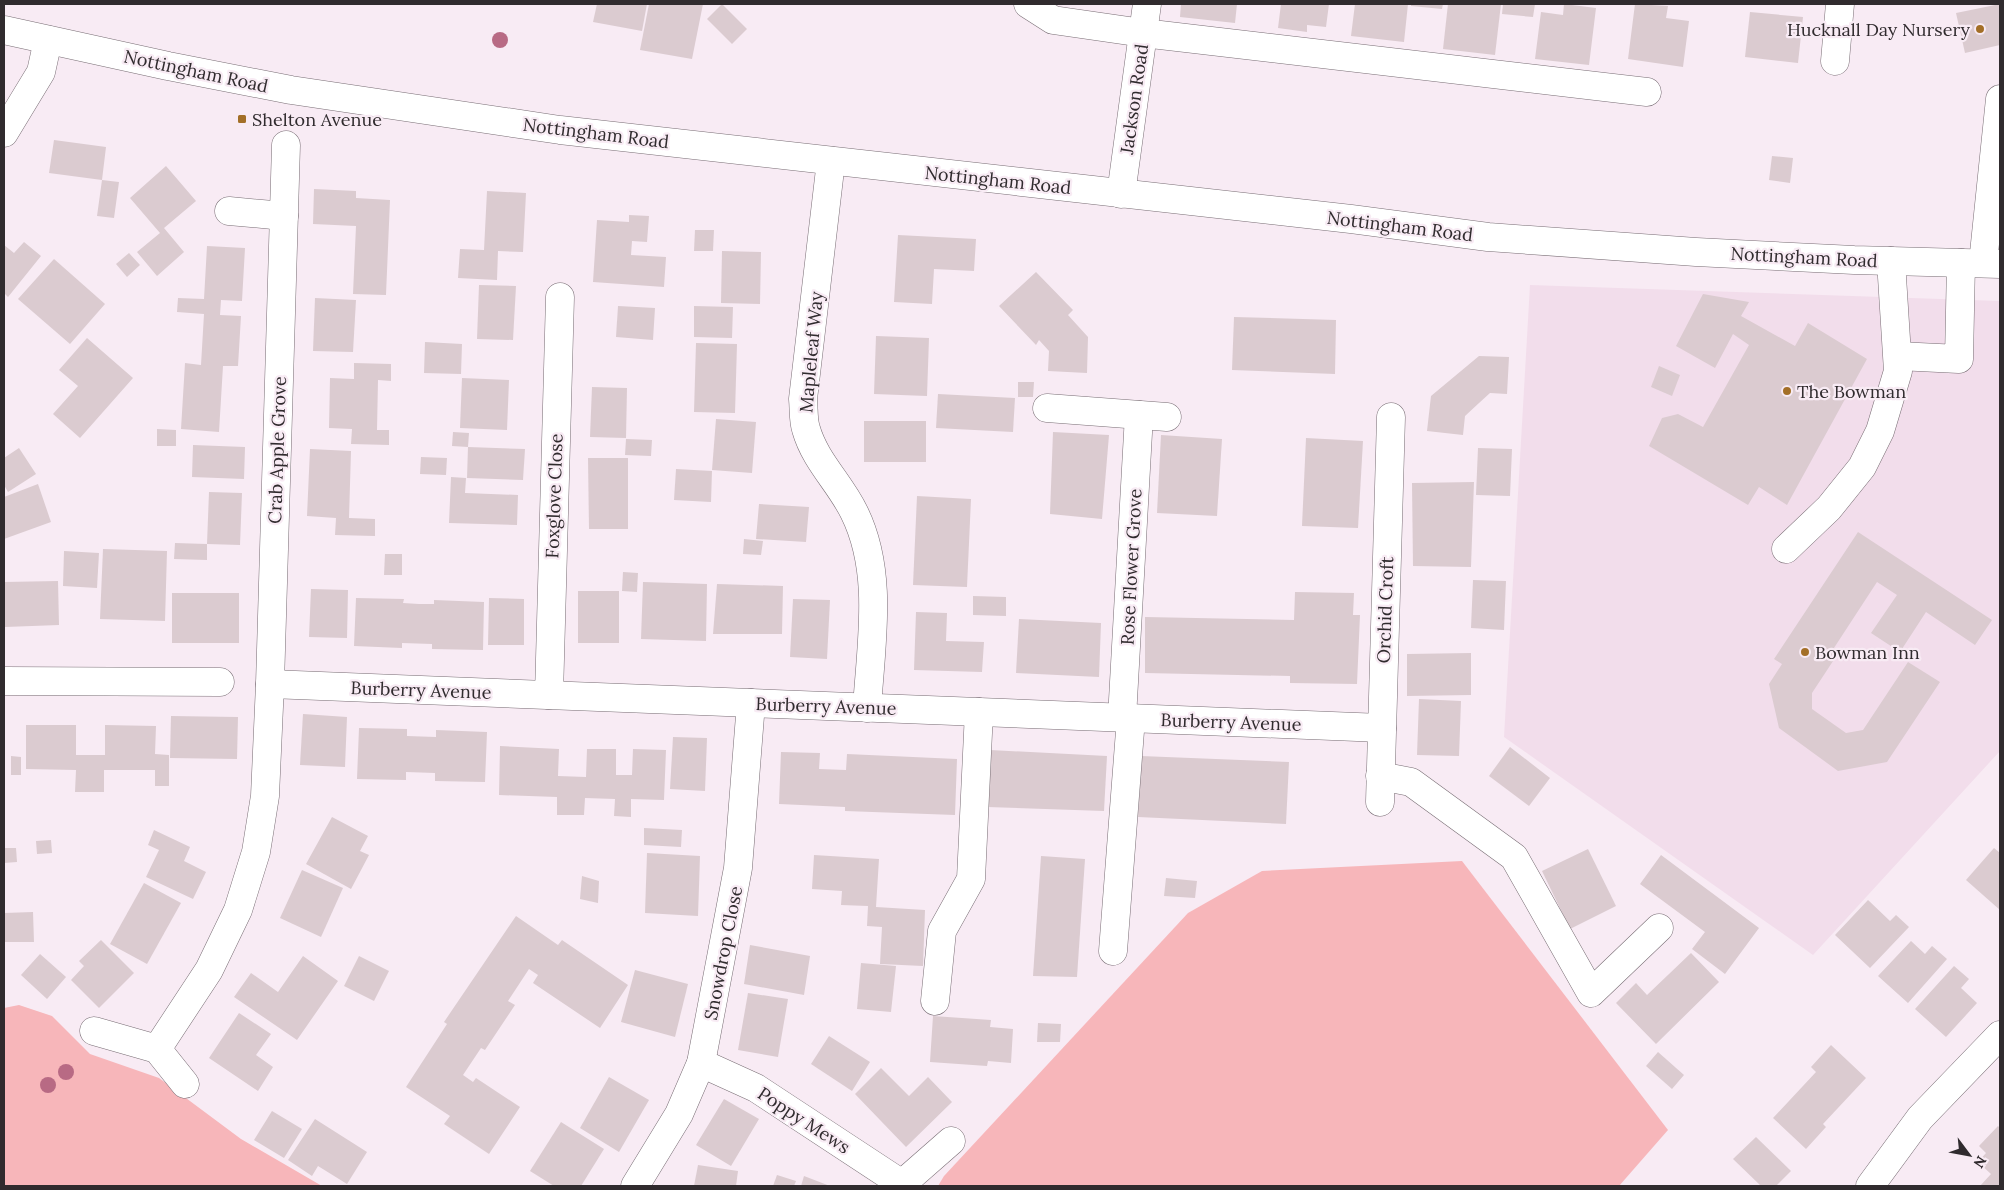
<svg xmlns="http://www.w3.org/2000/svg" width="2004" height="1190" viewBox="0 0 2004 1190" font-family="Lora,serif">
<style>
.built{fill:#f2ddeb}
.green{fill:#f7b6ba}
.building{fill:#dbcbd0}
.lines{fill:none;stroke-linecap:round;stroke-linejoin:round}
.minor-casing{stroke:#786d74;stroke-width:29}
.minor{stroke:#fff;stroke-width:28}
.tree{fill:#b86a84}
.poi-dot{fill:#a36f27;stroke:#f8ebf4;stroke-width:2}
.labels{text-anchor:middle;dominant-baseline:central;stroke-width:4.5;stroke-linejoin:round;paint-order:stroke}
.poi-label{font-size:18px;fill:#302b2e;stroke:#f8ebf4;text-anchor:start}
.street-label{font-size:18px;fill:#302b2e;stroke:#f8ebf4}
</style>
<rect width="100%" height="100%" fill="#f8ebf4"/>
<path class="built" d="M1530 285 2000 301V751L1813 955 1504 737Z"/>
<g class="green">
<path d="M1462 861 1668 1130 1619 1186H938L944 1176 1188 913 1262 871Z"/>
<path d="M19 1005 52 1016 90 1054 159 1078 241 1139 322 1186H4V1008Z"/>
</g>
<g class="building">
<path d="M597 4H647L642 31 593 22Z"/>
<path d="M649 4H703L692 59 640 50Z"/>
<path d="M722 4 747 29 732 44 707 19Z"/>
<path d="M1181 4H1237L1235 23 1180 17Z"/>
<path d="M1281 4H1329L1326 27 1307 25V32L1278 28Z"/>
<path d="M1355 4H1408L1404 42 1351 36Z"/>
<path d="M1411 4H1443L1442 9 1411 6Z"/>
<path d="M1448 4H1501L1495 55 1443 49Z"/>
<path d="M1503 4H1535L1533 17 1502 14Z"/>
<path d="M1564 4 1596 8 1589 65 1535 59 1541 12 1563 15Z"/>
<path d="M1635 4 1668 6 1666 18 1689 21 1683 67 1628 59Z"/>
<path d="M2000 4V45L1965 53 1956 13Z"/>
<path d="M1750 12 1803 17 1798 63 1745 57Z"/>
<path d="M54 140 106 147 102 180 119 182 114 218 97 216 102 180 49 173Z"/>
<path d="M1772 156 1793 158 1790 183 1769 180Z"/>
<path d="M166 166 196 201 164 228 184 252 157 276 137 252 160 233 130 198Z"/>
<path d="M314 189 356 191V198L390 200 386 295 353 294 356 226 313 224Z"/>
<path d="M487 191 526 193 523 252 498 251 497 280 458 278 460 249 484 250Z"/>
<path d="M629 215 649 216 647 242 632 241 631 255 666 257 664 287 593 282 597 220 629 222Z"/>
<path d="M695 230H714L713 251H694Z"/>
<path d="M898 235 976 239 974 271 934 269 932 304 894 302Z"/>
<path d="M24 242 41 256 8 297 4 293V245L14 253Z"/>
<path d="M207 246 245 248 242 301 221 300 220 315 241 316 238 366H223L219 432 181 429 185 363 201 365 204 314 177 312 178 298 204 299Z"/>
<path d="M722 251 761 252 760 304 721 303Z"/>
<path d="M129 253 140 265 127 277 116 264Z"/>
<path d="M54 259 105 304 70 344 18 299Z"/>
<path d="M1036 272 1073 310 1068 315 1088 337 1087 373 1048 371 1049 351 1039 340 1036 345 999 306Z"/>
<path d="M479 285 516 286 513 340 477 339Z"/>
<path d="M1703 294 1749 302 1741 316 1795 346 1808 323 1867 359 1787 505 1759 487 1748 505 1649 446 1662 418 1678 414 1703 427 1749 345 1733 334 1715 368 1676 346Z"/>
<path d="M315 298 356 300 353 352 313 351Z"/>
<path d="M618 306 655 308 653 340 616 337Z"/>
<path d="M694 306 733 307 732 338 694 337Z"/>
<path d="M1234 317 1336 320 1335 374 1232 370Z"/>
<path d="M876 336 929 338 927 396 874 394Z"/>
<path d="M87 338 133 378 80 438 53 414 78 386 59 370Z"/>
<path d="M425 342 462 344 461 374 424 373Z"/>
<path d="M696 343 737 344 735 413 694 412Z"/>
<path d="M1479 356 1509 357 1507 394 1490 393 1479 403 1465 416 1463 435 1427 431 1431 396Z"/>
<path d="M354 363 391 364V381L378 380 377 430H389V445L351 444 352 429 329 428 330 378 354 379Z"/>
<path d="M1659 366 1680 375 1672 396 1651 387Z"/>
<path d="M462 378 509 380 507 430 460 428Z"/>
<path d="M1018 382H1034L1033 397H1018Z"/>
<path d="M592 387 627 388 626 438 590 437Z"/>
<path d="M938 394 1015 398 1013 432 936 428Z"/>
<path d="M716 419 756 422 752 473 712 470Z"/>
<rect x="864" y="421" width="62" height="41"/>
<path d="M157 429 176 430V446H157Z"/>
<path d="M453 432 469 433 468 447 452 446Z"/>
<path d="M1053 432 1109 435 1102 519 1050 514Z"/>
<path d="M1161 435 1222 439 1217 516 1157 513Z"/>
<path d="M1306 438 1363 441 1358 528 1302 526Z"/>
<path d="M626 439 652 440 651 456 625 455Z"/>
<path d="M193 445 245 447 244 479 192 477Z"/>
<path d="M468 447 525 449 523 480 467 478Z"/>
<path d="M19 448 36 474 8 492 4 485V458Z"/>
<path d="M1478 448 1512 449 1510 496 1476 495Z"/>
<path d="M310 449 351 451 349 518 375 519V536L335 535 336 518 307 516Z"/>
<path d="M421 457 447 458 446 475 420 474Z"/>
<path d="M588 458H628V529H589Z"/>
<path d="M676 469 712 471 711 502 674 500Z"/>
<path d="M451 477 466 478 465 493 518 495 517 525 449 523Z"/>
<path d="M1474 482 1471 567 1413 566 1412 483Z"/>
<path d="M38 484 51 522 4 539V497Z"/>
<path d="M209 492 242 493 240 545 207 544Z"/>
<path d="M917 496 971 499 967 587 913 585Z"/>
<path d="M759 504 809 507 806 542 756 539Z"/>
<path d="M1858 532 1992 620 1975 645 1926 612 1900 652 1871 633 1897 595 1877 582 1832 651 1837 655 1812 693V709L1846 733 1863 730 1908 662 1940 682 1887 762 1838 771 1779 728 1769 684 1782 664 1774 659Z"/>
<path d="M744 539 763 541 761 555 743 554Z"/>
<path d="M175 543 207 544V560L174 559Z"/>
<path d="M103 549 167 551 165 621 100 619Z"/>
<path d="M64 551 99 553 97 588 63 586Z"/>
<path d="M385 554H402V575H384Z"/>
<path d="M623 572 638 573 637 592 622 591Z"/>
<path d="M1473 580 1506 581 1504 630 1471 628Z"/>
<path d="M58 581 59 625 5 627 4 582Z"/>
<path d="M643 582 707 584 706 641 641 639Z"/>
<path d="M717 584 783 586 782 634H713Z"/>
<path d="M311 589 348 590 347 638 309 637Z"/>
<rect x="578" y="591" width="41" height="52"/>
<path d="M1295 592 1354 593 1353 615H1360L1357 684 1290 683V676L1145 673V617L1294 620Z"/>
<rect x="172" y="593" width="67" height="50"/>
<path d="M973 596 1006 597V616L973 615Z"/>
<path d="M356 598 404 599 403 603 419 604H434V600L484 602 483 650 432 649V644L402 643V648L354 646Z"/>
<path d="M489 598 524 599V645H488Z"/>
<path d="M793 599 830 600 827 659 790 657Z"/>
<path d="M916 612 947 613 946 641 984 642 982 672 914 670Z"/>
<path d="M1019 619 1101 623 1099 677 1016 673Z"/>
<path d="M1471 653V695L1407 696V654Z"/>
<path d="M1419 699 1461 701 1459 756 1417 755Z"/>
<path d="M303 714 347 717 345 767 300 765Z"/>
<path d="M171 716 238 717 237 759 170 758Z"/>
<path d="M26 725H76V755H105V725L156 726 155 754 169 755V786H155V770H104V792H75L76 770 26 769Z"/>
<path d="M359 728 407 729V736L436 737V730L487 732 485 782 435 781V773L406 772V780L357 779Z"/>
<path d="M673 737 707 738 705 791 670 789Z"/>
<path d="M500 746 559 749 558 776 586 777 587 749H616V775H632L633 749 666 750 664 800 631 799V817L614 816 615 799 585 798 584 815H557V797L499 795Z"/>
<path d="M1510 747 1550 778 1529 806 1489 776Z"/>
<path d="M990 750 1107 756 1104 811 987 807Z"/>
<path d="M781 752 820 753 819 769 846 770 847 754 957 759 955 815 845 811V807L779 804Z"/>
<path d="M11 756 21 757V775H11Z"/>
<path d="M1141 756 1289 762 1286 824 1138 817Z"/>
<path d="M332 817 368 836 360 851 369 855 351 889 306 864Z"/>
<path d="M644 828 682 830 681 847 644 845Z"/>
<path d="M154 830 190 847 184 861 206 872 193 899 146 877 159 850 148 845Z"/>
<path d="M51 840 52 853 37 854 36 841Z"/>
<path d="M4 848H16L17 862 4 863Z"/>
<path d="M1994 848 2000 853V910L1966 880Z"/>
<path d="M1588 849 1616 906 1570 929 1542 871Z"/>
<path d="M647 853 700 856 698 916 645 913Z"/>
<path d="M814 855 879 859 876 907 925 910 923 966 880 964 882 927 867 926 868 906 841 905 842 891 812 889Z"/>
<path d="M1661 855 1759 928 1725 974 1692 949 1705 932 1640 884Z"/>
<path d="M1041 856 1085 859 1077 977 1033 976Z"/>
<path d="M302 870 343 888 321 937 280 918Z"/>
<path d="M582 876 599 881 598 903 580 899Z"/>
<path d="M1166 878 1197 881 1195 898 1164 896Z"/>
<path d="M144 883 181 903 147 964 110 944Z"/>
<path d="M1868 900 1890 921 1896 915 1909 927 1870 968 1835 935Z"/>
<path d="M33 912 34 942H4V913Z"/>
<path d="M516 916 558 945 562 940 628 985 600 1028 533 983 538 975 529 969 508 1001 515 1005 485 1050 481 1048 463 1075 473 1082 476 1078 520 1107 489 1154 444 1124 450 1116 406 1087 447 1024 444 1022Z"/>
<path d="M101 940 134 973 99 1008 71 980 84 966 79 961Z"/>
<path d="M1911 941 1925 954 1932 946 1947 959 1908 1003 1878 976Z"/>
<path d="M750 945 810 956 804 995 744 984Z"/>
<path d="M1691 953 1719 982 1656 1044 1616 1003 1636 983 1647 995Z"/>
<path d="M40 954 66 977 47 999 21 975Z"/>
<path d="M303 956 338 981 297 1040 234 997 251 973 278 992Z"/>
<path d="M359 956 389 971 374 1001 344 986Z"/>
<path d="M861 963 896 966 891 1012 857 1009Z"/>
<path d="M1954 966 1969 979 1961 988 1977 1003 1946 1037 1915 1009Z"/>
<path d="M635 970 688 984 675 1037 621 1022Z"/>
<path d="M748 993 788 999 778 1057 738 1050Z"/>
<path d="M239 1013 271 1034 256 1055 273 1067 258 1091 209 1058Z"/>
<path d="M933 1016 991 1020 990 1027 1013 1029 1011 1063 988 1061 987 1066 930 1062Z"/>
<path d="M1038 1023 1061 1024 1060 1042H1037Z"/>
<path d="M829 1036 870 1062 852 1091 811 1064Z"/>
<path d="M1831 1045 1866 1078 1823 1124 1826 1127 1806 1149 1773 1118 1816 1072 1811 1067Z"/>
<path d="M1658 1052 1684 1075 1672 1089 1646 1066Z"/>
<path d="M881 1068 909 1096 928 1077 952 1102 906 1147 855 1094Z"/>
<path d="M609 1077 649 1100 619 1152 580 1128Z"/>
<path d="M724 1099 759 1119 731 1166 696 1145Z"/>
<path d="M272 1111 302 1129 284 1158 254 1140Z"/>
<path d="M315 1119 367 1152 347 1184 318 1166 312 1176 288 1160Z"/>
<path d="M561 1122 604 1149 581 1186H554L530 1171Z"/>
<path d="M1998 1126 2000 1128V1186H1980L1991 1174 1978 1162 1986 1153 1979 1146Z"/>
<path d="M1756 1137 1791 1171 1776 1186H1761L1733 1159Z"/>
<path d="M698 1165 738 1171 736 1186H694Z"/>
<path d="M777 1175 796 1181 794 1186H773Z"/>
<path d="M804 1176 830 1186H801Z"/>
</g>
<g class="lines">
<g class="minor-casing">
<g id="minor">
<path d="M1028 4 1053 20 1143 33 1647 92"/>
<path d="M4 30 168 66 291 90 560 130 1351 219 1488 237 1696 252 1854 260 2000 264"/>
<path d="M1835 61 1840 4"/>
<path d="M4 133 41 72 48 40"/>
<path d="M831 161 803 399C804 409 803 420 806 429 815 461 840 483 854 512 884 572 871 643 867 708"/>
<path d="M1121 194 1147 4"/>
<path d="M229 211 284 216"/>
<path d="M1983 263 2000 99"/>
<path d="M1898 356 1959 359 1961 263"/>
<path d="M1047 408 1167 417"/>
<path d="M1786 549 1829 508 1862 467 1880 431 1898 371 1891 261"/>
<path d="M4 681 220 682"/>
<path d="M270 684 1382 728"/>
<path d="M549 695 560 297"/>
<path d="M1122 718 1139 415"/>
<path d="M1380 776 1411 782 1514 857 1591 993 1659 928"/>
<path d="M1380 802 1391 417"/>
<path d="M1113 951 1131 718"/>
<path d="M935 1001 942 931 971 879 979 712"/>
<path d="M94 1031 157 1049 185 1084"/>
<path d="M157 1049 209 970 238 910 256 852 265 796 270 684 286 145"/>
<path d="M701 1063 756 1088 902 1184"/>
<path d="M635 1186 679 1114 701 1063 738 868 751 703"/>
<path d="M902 1186V1184L951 1141"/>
<path d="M1870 1186 1920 1118 2000 1035"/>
</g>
</g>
<use href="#minor" class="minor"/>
</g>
<g class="tree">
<circle cx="500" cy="40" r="8"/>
<circle cx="66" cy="1072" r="8"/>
<circle cx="48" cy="1085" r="8"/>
</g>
<g class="poi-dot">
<circle cx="1980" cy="29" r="5"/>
<rect x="237" y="114" width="10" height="10" rx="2.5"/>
<circle cx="1787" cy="391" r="5"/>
<circle cx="1805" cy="652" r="5"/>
</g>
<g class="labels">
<g class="poi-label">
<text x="1970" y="29" text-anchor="end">Hucknall Day Nursery</text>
<text x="252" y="119">Shelton Avenue</text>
<text x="1797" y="391">The Bowman</text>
<text x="1815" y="652">Bowman Inn</text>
</g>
<g class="street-label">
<text transform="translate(196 71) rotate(12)">Nottingham Road</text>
<text transform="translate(1134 99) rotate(-82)">Jackson Road</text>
<text transform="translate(596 133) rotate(7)">Nottingham Road</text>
<text transform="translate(998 180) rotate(6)">Nottingham Road</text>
<text transform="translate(1400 226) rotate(7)">Nottingham Road</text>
<text transform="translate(1804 257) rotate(3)">Nottingham Road</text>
<text transform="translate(811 352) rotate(-85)">Mapleleaf Way</text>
<text transform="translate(277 450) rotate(-88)">Crab Apple Grove</text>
<text transform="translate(554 496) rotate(-88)">Foxglove Close</text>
<text transform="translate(1131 567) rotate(-87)">Rose Flower Grove</text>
<text transform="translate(1385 610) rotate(-88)">Orchid Croft</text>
<text transform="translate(421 690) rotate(2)">Burberry Avenue</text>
<text transform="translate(826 706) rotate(2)">Burberry Avenue</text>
<text transform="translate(1231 722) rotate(2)">Burberry Avenue</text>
<text transform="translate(723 953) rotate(-79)">Snowdrop Close</text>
<text transform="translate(804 1120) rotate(33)">Poppy Mews</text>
</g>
</g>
<rect width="2004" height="1190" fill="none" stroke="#302b2e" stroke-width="10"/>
<g transform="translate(1969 1155) rotate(122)" stroke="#f8ebf4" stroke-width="4" paint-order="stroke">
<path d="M0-4L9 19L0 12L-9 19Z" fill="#302b2e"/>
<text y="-8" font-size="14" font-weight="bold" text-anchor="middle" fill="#302b2e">N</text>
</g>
</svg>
